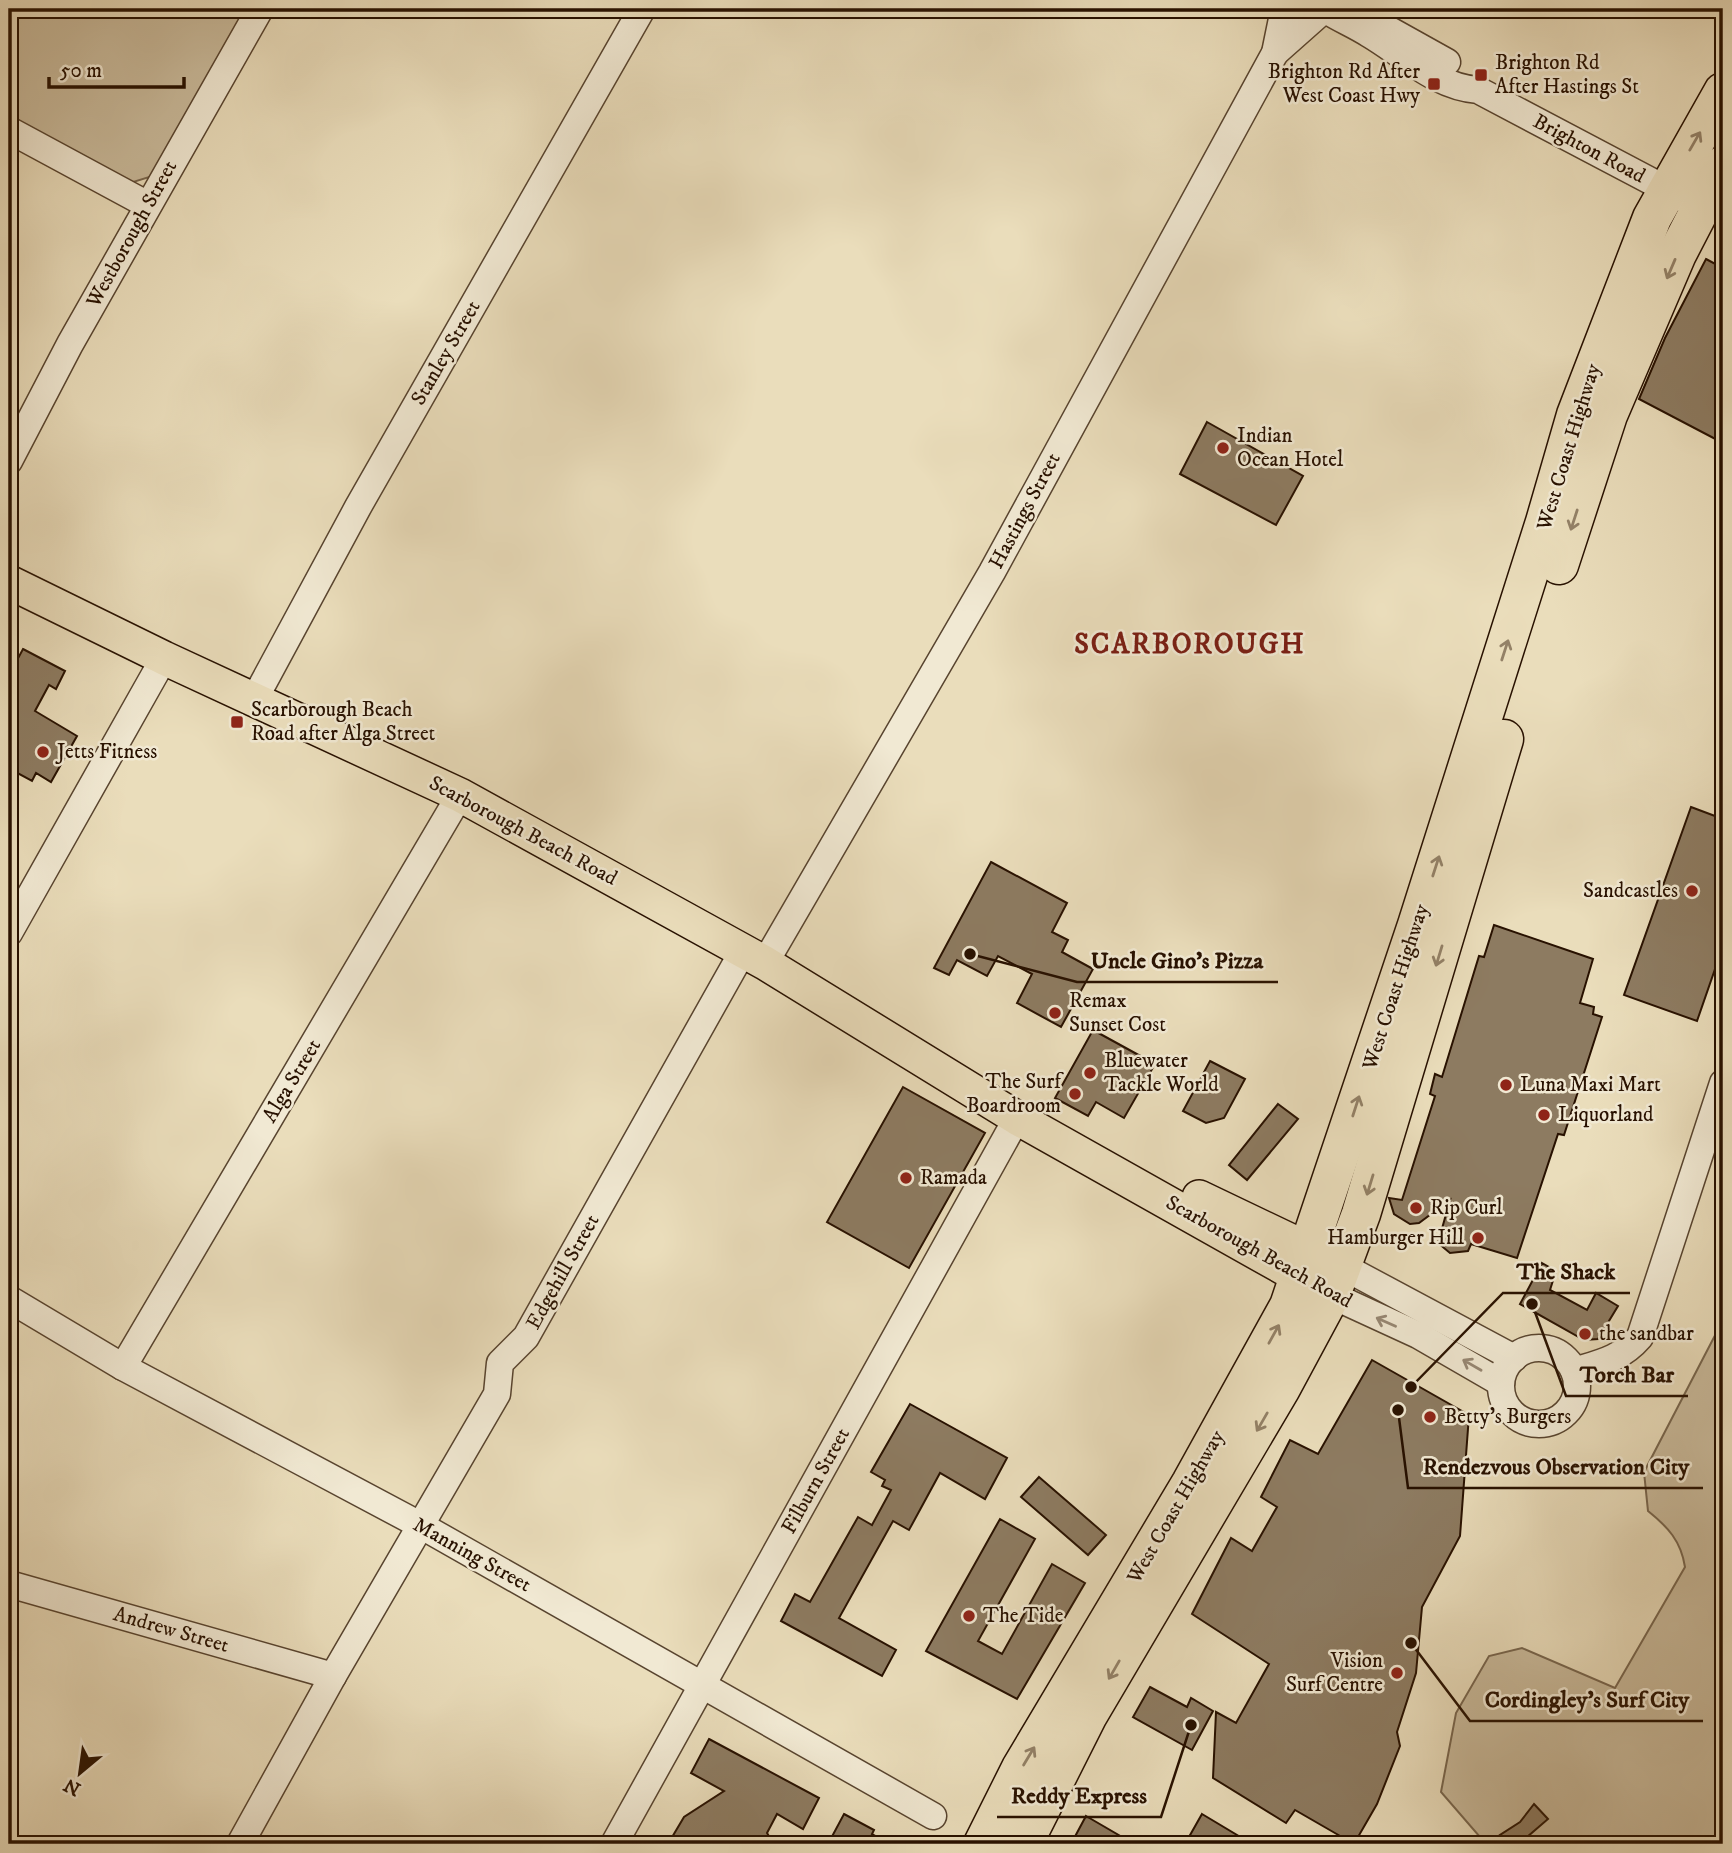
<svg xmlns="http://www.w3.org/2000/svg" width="1732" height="1853" viewBox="0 0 1732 1853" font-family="'IM FELL DW Pica',serif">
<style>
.green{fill:#c9ba9b;stroke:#78664e;stroke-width:2}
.building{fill:#8d7b61;stroke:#281100;stroke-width:2}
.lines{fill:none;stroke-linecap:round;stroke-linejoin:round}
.minor-casing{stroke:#58442f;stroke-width:29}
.major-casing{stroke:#281100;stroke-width:36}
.highway-casing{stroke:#281100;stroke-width:41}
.minor{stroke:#f1e9d3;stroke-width:26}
.major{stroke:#eaddbb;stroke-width:33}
.highway{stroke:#eaddbb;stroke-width:38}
.oneway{stroke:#938167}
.oneway2{stroke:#978874}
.poi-dot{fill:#8f2418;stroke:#f1e9d3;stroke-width:2.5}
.labels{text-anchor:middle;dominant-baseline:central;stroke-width:5;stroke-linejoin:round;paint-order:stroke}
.poi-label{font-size:21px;fill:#281100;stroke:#f1e9d3;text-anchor:start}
.street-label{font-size:21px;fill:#281100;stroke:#f1e9d3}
.district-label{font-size:28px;font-weight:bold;letter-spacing:2px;fill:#7a1f14;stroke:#f1e9d3}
.leader{fill:none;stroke:#281100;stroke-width:2.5}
.callout-dot{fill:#281100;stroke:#f1e9d3;stroke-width:2.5}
.callout-label{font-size:23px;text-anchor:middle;font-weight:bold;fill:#281100;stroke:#f1e9d3;stroke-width:5;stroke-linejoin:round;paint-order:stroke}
</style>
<rect width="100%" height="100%" fill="#eaddbb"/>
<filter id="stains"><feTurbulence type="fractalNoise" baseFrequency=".00286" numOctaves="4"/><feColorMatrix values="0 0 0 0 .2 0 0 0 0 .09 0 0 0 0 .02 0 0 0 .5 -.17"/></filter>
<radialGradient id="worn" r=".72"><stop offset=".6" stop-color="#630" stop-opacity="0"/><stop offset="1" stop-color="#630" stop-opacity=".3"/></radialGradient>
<g class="green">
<path d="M9 9H254L156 175 130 183 9 116Z"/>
<path d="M1723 1320V1844H1486L1441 1792 1456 1713 1489 1656 1522 1648 1615 1688 1685 1567C1681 1541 1668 1527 1648 1511L1644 1472Z"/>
</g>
<g class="building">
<path d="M1706 259 1723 268V443L1639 399 1665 338Z"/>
<path d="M1207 422 1303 476 1276 525 1180 474Z"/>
<path d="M23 649 65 671 56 689 49 685 35 711 77 736 51 782 36 773 32 781 10 769 14 761 9 758V675Z"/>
<path d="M1691 807 1723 819V946L1697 1021 1624 995Z"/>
<path d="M991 862 1067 903 1052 932 1068 940 1062 952 1093 969 1061 1027 1017 1003 1032 974 998 956 987 976 957 960 949 975 934 968Z"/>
<path d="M1494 925 1593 959 1580 1003 1594 1007 1593 1014 1602 1017 1564 1135 1558 1134 1517 1258 1471 1244 1468 1251 1450 1253 1438 1243 1450 1200 1419 1223 1410 1224 1394 1214 1389 1198 1402 1200 1435 1096 1430 1094 1435 1074 1442 1077 1479 956 1484 957Z"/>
<path d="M1093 1030 1155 1064 1124 1118 1096 1102 1088 1116 1055 1098Z"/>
<path d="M1210 1061 1245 1079 1224 1118 1206 1123 1183 1111Z"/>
<path d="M903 1087 985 1133 909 1268 827 1222Z"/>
<path d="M1278 1104 1298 1119 1247 1180 1229 1165Z"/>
<path d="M1542 1263 1556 1271 1550 1290 1587 1310 1596 1293 1618 1306 1598 1339 1584 1340 1520 1304Z"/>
<path d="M1372 1360 1469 1415 1460 1536 1422 1607 1416 1673 1397 1732 1400 1746 1377 1804 1354 1844 1295 1810 1286 1823 1213 1778 1216 1712 1236 1723 1269 1664 1192 1614 1231 1538 1252 1551 1277 1507 1261 1497 1290 1440 1318 1454Z"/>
<path d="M910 1404 1007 1458 985 1499 940 1473 909 1530 893 1521 839 1618 896 1650 882 1676 781 1621 795 1594 810 1602 858 1517 872 1525 891 1490 882 1486 885 1480 871 1472Z"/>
<path d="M1039 1477 1106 1535 1088 1555 1021 1497Z"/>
<path d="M1000 1519 1035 1539 978 1641 1002 1654 1052 1564 1085 1583 1017 1699 926 1651Z"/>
<path d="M1150 1687 1187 1707 1191 1698 1213 1711 1192 1750 1133 1717Z"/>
<path d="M709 1739 819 1798 803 1829 777 1814 767 1833 774 1844H668L684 1817 724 1791 691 1773Z"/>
<path d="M1534 1804 1548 1819 1519 1844H1509L1500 1835 1520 1822Z"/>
<path d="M844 1814 874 1830 872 1834 890 1844H828Z"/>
<path d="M1202 1814 1252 1844H1185Z"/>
<path d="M1086 1816 1134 1844H1071Z"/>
</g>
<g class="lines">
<g class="minor-casing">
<g id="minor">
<path d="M1326 10C1340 19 1355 25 1369 34 1403 54 1436 87 1478 90L1700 207 1723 213"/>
<path d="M1377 23 1447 62"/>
<path d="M1275 53 1319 14"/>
<path d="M9 130 148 205"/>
<path d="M9 461 70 344 260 9"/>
<path d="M254 700 358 507 642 9"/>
<path d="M9 933 164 658"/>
<path d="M765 963 992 572 1275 53 1284 9"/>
<path d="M1342 1266 1514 1358"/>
<path d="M1331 1295 1418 1335 1501 1383"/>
<path d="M9 1299 123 1367 420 1525 933 1816"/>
<circle cx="1539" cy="1386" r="38"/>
<path d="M123 1367 460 795"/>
<path d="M1574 1371C1600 1363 1621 1359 1640 1337L1723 1083"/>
<path d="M9 1584 333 1676"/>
<path d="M240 1844 333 1676 497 1394 500 1363 526 1337 743 951"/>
<path d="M614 1844 1017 1118"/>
</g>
</g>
<g class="major-casing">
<g id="major">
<path d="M9 582 164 658 460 795 765 963 1017 1118 1321 1289"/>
<path d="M1199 1197 1331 1260"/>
</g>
</g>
<g class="highway-casing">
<g id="highway">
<path d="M1559 565 1608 415 1677 254 1723 165"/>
<path d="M983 1844 1021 1768 1191 1483 1289 1306 1417 925 1545 522 1576 415 1652 218 1723 92"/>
<path d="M1023 1844 1088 1715 1281 1388 1331 1295 1361 1214 1504 739"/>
</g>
</g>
<use href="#minor" class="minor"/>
<use href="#major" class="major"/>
<use href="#highway" class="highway"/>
</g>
<defs><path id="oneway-shaft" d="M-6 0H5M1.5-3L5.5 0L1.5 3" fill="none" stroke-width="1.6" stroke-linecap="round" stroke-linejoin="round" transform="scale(1.75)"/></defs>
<g class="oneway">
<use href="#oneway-shaft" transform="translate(1695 141) rotate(-60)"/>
<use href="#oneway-shaft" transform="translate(1671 269) rotate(113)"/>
<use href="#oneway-shaft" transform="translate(1574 520) rotate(108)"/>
<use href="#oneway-shaft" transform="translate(1505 650) rotate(-72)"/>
<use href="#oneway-shaft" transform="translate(1436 866) rotate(-72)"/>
<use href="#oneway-shaft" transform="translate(1439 956) rotate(107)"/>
<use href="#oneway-shaft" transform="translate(1356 1106) rotate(-72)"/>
<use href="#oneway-shaft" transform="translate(1370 1185) rotate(107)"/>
<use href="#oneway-shaft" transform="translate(1274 1334) rotate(-61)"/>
<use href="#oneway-shaft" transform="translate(1262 1422) rotate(120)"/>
<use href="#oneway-shaft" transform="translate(1114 1670) rotate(120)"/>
<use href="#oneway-shaft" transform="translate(1029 1756) rotate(-59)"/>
</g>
<g class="oneway2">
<use href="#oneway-shaft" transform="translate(1386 1322) rotate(-156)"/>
<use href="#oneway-shaft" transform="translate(1472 1365) rotate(-150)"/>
</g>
<g class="poi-dot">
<rect x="1474" y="68" width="14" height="14" rx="3.5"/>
<rect x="1427" y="77" width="14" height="14" rx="3.5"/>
<circle cx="1223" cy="448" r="7"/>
<rect x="230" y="715" width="14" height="14" rx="3.5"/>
<circle cx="43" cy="752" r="7"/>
<circle cx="1692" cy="891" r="7"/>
<circle cx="1055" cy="1013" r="7"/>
<circle cx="1090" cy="1073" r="7"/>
<circle cx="1506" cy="1085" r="7"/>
<circle cx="1075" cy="1094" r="7"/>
<circle cx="1544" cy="1115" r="7"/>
<circle cx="906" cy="1178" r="7"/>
<circle cx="1416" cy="1208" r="7"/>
<circle cx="1478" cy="1238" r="7"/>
<circle cx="1585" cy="1334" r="7"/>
<circle cx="1430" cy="1417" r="7"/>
<circle cx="969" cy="1616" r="7"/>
<circle cx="1397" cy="1673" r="7"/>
</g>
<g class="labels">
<g class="poi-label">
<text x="1495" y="63">Brighton Rd<tspan x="1495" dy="24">After Hastings St</tspan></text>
<text x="1420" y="72" text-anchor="end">Brighton Rd After<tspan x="1420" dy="24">West Coast Hwy</tspan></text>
<text x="1237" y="436">Indian<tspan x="1237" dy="24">Ocean Hotel</tspan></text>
<text x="251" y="710">Scarborough Beach<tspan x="251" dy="24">Road after Alga Street</tspan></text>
<text x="57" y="752">Jetts Fitness</text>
<text x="1678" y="891" text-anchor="end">Sandcastles</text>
<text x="1069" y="1001">Remax<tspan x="1069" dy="24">Sunset Cost</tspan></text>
<text x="1104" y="1061">Bluewater<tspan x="1104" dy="24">Tackle World</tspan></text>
<text x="1061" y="1082" text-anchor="end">The Surf<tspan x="1061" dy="24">Boardroom</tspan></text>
<text x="1520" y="1085">Luna Maxi Mart</text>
<text x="1558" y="1115">Liquorland</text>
<text x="920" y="1178">Ramada</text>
<text x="1430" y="1208">Rip Curl</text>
<text x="1464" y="1238" text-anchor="end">Hamburger Hill</text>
<text x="1599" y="1334">the sandbar</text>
<text x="1444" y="1417">Betty's Burgers</text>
<text x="983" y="1616">The Tide</text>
<text x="1383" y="1661" text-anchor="end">Vision<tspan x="1383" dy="24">Surf Centre</tspan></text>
</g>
<g class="street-label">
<text transform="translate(1589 149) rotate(28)">Brighton Road</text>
<text transform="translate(132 234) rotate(-61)">Westborough Street</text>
<text transform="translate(446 353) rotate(-60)">Stanley Street</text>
<text transform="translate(1569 447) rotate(-73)">West Coast Highway</text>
<text transform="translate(1025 511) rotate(-62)">Hastings Street</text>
<text transform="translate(523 831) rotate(28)">Scarborough Beach Road</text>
<text transform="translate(1396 987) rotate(-72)">West Coast Highway</text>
<text transform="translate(292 1081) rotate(-59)">Alga Street</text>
<text transform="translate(1259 1252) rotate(29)">Scarborough Beach Road</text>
<text transform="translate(563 1272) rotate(-61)">Edgehill Street</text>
<text transform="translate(816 1481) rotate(-61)">Filburn Street</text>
<text transform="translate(1176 1507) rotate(-60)">West Coast Highway</text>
<text transform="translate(472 1555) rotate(29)">Manning Street</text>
<text transform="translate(171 1630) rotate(16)">Andrew Street</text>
</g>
<g class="district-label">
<text x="1190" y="644">SCARBOROUGH</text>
</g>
</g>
<path class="leader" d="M970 954L1077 982H1278M1411 1387L1503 1293H1630M1532 1304L1566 1396H1688M1398 1410L1408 1488H1703M1411 1643L1470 1721H1703M1191 1725L1161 1817H997"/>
<g class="callout-dot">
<circle cx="970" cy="954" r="7"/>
<circle cx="1411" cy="1387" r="7"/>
<circle cx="1532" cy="1304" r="7"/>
<circle cx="1398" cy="1410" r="7"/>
<circle cx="1411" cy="1643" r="7"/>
<circle cx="1191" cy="1725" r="7"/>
</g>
<g class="callout-label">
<text x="1177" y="968">Uncle Gino's Pizza</text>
<text x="1566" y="1279">The Shack</text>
<text x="1627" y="1382">Torch Bar</text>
<text x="1556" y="1474">Rendezvous Observation City</text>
<text x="1587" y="1707">Cordingley's Surf City</text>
<text x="1079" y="1803">Reddy Express</text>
</g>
<rect width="1732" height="1853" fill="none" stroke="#eaddbb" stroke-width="35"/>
<rect x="10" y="10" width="1711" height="1832" fill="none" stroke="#281100" stroke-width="3.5"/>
<rect x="18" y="18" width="1697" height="1818" fill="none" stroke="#281100" stroke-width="2"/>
<g transform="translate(80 1773) rotate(209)" stroke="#f1e9d3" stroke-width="5" paint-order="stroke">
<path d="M0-5L12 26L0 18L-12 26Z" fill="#281100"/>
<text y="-10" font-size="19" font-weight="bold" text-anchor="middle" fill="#281100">N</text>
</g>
<path d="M49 77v10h135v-10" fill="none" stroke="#281100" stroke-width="3.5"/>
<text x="60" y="77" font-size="21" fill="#281100" stroke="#f1e9d3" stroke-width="5" paint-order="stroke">50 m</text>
<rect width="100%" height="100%" filter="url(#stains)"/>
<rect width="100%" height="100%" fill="url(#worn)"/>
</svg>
